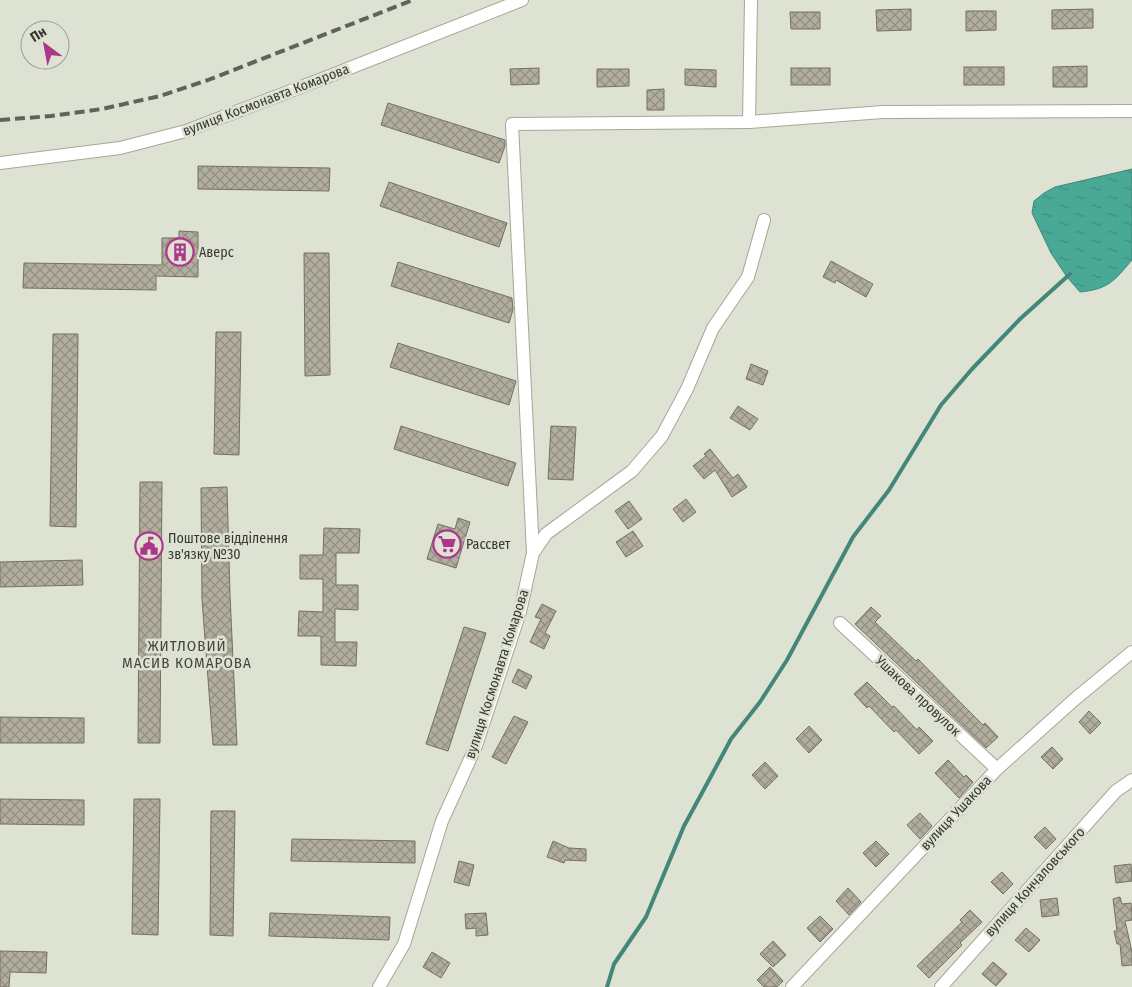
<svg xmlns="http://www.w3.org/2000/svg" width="1132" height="987" viewBox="0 0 1132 987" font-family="'Fira Sans Condensed',sans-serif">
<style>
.water{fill:url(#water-ripples);stroke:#448779}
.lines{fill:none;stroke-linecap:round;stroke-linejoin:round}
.stream{stroke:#448779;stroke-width:4}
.building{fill:url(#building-cross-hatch);stroke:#747163}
.minor-casing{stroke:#a3a89a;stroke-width:14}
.minor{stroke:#fff;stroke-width:12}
.rail{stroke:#60635b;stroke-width:4;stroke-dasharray:10 5;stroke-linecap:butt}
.labels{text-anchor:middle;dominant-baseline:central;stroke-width:5;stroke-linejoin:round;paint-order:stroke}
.street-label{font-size:14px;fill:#373933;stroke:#dde2d3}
.poi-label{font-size:14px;fill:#373933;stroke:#dde2d3;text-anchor:start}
.neighbourhood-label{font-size:15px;letter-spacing:1px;fill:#43473b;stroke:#dde2d3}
</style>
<defs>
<pattern id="water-ripples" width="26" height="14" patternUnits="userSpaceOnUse" patternTransform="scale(1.25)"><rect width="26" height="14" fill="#49a997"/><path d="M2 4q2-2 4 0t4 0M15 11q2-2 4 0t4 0" fill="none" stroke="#3e8b7c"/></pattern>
<pattern id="building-cross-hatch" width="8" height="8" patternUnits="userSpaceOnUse" patternTransform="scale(1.25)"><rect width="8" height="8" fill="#b2ae9f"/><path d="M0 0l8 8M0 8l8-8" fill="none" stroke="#928f82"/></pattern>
</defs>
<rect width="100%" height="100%" fill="#dde2d3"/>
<path class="water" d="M1132 169V260C1114 281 1109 289 1080 292L1067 277 1051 253 1032 213 1034 201 1044 193 1055 187Z"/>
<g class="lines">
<path class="stream" d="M607 987 614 964 646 917 684 826 709 780 731 739 760 702 787 660 853 537 889 490 941 405 972 369 1020 319 1070 274"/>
</g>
<g class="building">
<path d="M911 9V30L877 31 876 10Z"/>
<path d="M1093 9V28L1052 29V10Z"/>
<path d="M966 11H996V30L966 31Z"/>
<path d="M790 12H820V29H791Z"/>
<path d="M1087 66V87H1053V67Z"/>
<rect x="964" y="67" width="40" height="18"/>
<path d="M539 68V84L511 85 510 69Z"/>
<rect x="791" y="68" width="39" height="17"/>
<path d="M597 69H629V86L597 87Z"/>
<path d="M685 69 716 70V87L685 85Z"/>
<path d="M664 89V110H647V90Z"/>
<path d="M388 103 505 140V146L499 163 381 125Z"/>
<path d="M198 166 330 168 329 191 198 189Z"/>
<path d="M389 182 507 223 499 247 380 206Z"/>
<path d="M179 231 198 232V277L156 276V290L23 288 24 263 162 265V238H179Z"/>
<path d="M304 253H329L330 375 305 376Z"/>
<path d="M831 261 873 284 866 297 836 280 835 283 823 277Z"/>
<path d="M398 262 512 298 513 310 509 323 391 286Z"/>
<path d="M216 332H241L239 455 214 454Z"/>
<path d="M53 334H78L76 527 50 526Z"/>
<path d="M398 343 516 381 509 405 390 367Z"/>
<path d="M751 364 768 371 763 385 746 379Z"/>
<path d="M738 406 758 419 750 430 730 418Z"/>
<path d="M401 426 516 463 508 486 394 449Z"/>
<path d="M551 426 576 427 573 480 548 479Z"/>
<path d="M710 449 733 478 738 474 747 487 732 497 715 470 704 479 693 466 706 456 704 454Z"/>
<path d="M140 482H162L160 743H138Z"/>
<path d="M227 487 230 595 237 745H213L202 599 201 488Z"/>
<path d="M686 499 696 512 683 522 673 509Z"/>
<path d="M629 501 642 519 628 529 615 511Z"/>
<path d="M458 518 470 522 456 568 427 559 438 524 455 529Z"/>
<path d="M324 528 360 529 359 553H336V585H358V610L335 609V642H357L356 666 321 665V636H298L299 611 323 612V579H300V555H323Z"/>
<path d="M633 531 643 546 626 557 616 542Z"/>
<path d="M82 560 83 585 0 587V562Z"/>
<path d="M542 604 556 611 545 633 550 636 544 649 530 642 541 619 535 617Z"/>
<path d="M871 607 881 616 875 622 916 661 918 659 959 701 983 725 985 723 998 737 986 748 855 624Z"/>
<path d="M464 627 486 633 448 751 426 744Z"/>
<path d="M518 669 532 676 526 689 512 682Z"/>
<path d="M867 682 892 707 894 706 917 730 919 727 933 741 919 754 896 730 894 732 869 706 867 708 854 694Z"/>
<path d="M1089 711 1101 723 1090 734 1079 722Z"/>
<path d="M514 716 528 722 506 764 492 757Z"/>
<path d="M0 717 84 718V743H0Z"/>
<path d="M809 726 822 740 809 753 796 739Z"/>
<path d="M1052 747 1063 759 1053 769 1041 757Z"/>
<path d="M948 760 964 777 966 775 973 782 959 798 935 773Z"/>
<path d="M765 762 778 776 765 789 752 775Z"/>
<path d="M0 799 84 800V825L0 824Z"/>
<path d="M134 799H160L158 935 132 934Z"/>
<path d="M211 811H235L233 936 210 935Z"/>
<path d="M920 813 932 826 920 839 907 825Z"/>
<path d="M1045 827 1056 839 1046 849 1034 837Z"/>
<path d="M292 839 415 841V863L291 861Z"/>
<path d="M553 841 569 848 586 849V861L565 860 564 863 547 857Z"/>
<path d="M876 841 889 854 876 867 863 853Z"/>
<path d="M459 861 474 865 469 886 454 882Z"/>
<path d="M1131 864 1132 881 1116 883 1114 866Z"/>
<path d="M1002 872 1013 884 1003 894 991 882Z"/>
<path d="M848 888 861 902 849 915 836 901Z"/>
<path d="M1120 897 1122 904 1131 903 1132 914V920L1125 921 1132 952V965L1122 966 1120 944H1117L1114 931H1117L1113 899Z"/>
<path d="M1057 898 1059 915 1042 917 1040 900Z"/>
<path d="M970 910 982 922 960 943 962 945 929 978 917 966 962 922 960 920Z"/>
<path d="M270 913 390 917 389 940 269 936Z"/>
<path d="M486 913 488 935 476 936V928L466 929 465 914Z"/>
<path d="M820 916 833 929 820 942 807 928Z"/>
<path d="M1026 928 1040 940 1029 952 1015 940Z"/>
<path d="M773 941 786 955 773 967 760 954Z"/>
<path d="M0 951 47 952 46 973 10 972 9 987H0Z"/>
<path d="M432 952 450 963 441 978 423 967Z"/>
<path d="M993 962 1007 974 996 986 982 974Z"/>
<path d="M770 967 783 981 777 987H764L757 980Z"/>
</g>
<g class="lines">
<g class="minor-casing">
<g id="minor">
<path d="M749 122 751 0"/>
<path d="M0 163 120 148 186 131 327 77 522 0"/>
<path d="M533 553 512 124 749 122 883 112 1132 111"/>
<path d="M840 623 997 769"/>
<path d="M379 987 404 944 442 821 476 746 520 612 533 553 546 534 632 471 662 436 687 389 713 328 748 277 764 220"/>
<path d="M792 987 997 769 1075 699 1132 652"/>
<path d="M941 987 1116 791 1132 780"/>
</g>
</g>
<use href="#minor" class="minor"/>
<path class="rail" d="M0 120 51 116 102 109 160 96 208 80 413 0"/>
</g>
<defs>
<g id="building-ring" transform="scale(1.4375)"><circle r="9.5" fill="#dde2d3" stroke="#ad358a" stroke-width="1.5"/><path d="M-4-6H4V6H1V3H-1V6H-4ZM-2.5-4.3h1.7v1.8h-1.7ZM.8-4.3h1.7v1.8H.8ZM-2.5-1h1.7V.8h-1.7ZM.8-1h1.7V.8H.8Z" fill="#ad358a"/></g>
<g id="supermarket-ring" transform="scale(1.4375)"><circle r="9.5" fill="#dde2d3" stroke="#ad358a" stroke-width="1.5"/><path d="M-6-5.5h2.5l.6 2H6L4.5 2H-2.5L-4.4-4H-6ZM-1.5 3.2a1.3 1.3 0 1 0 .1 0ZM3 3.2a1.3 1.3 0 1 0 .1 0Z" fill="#ad358a"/></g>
<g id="civic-ring" transform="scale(1.4375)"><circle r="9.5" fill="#dde2d3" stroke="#ad358a" stroke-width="1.5"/><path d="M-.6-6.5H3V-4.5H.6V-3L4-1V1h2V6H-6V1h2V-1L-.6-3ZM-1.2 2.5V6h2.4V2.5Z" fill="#ad358a"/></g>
</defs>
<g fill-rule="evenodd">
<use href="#building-ring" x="180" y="252"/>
<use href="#supermarket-ring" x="447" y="544"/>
<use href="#civic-ring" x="149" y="546"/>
</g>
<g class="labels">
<g class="street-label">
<text transform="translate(266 100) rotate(-21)">вулиця Космонавта Комарова</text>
<text transform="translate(497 674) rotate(-72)">вулиця Космонавта Комарова</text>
<text transform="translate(918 696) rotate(43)">Ушакова провулок</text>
<text transform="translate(956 813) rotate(-47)">вулиця Ушакова</text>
<text transform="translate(1035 882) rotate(-48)">вулиця Кончаловського</text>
</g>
<g class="poi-label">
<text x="199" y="252">Аверс</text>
<text x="168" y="538">Поштове відділення<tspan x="168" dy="16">зв'язку №30</tspan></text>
<text x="466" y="544">Рассвет</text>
</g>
<g class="neighbourhood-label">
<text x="187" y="646">ЖИТЛОВИЙ<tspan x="187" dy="17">МАСИВ КОМАРОВА</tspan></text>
</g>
</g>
<g transform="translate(45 45) rotate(328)"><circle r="24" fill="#dde2d3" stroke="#9b9e93"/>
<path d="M0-4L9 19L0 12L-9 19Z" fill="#ad358a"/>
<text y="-8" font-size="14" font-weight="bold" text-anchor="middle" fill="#373933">Пн</text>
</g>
</svg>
